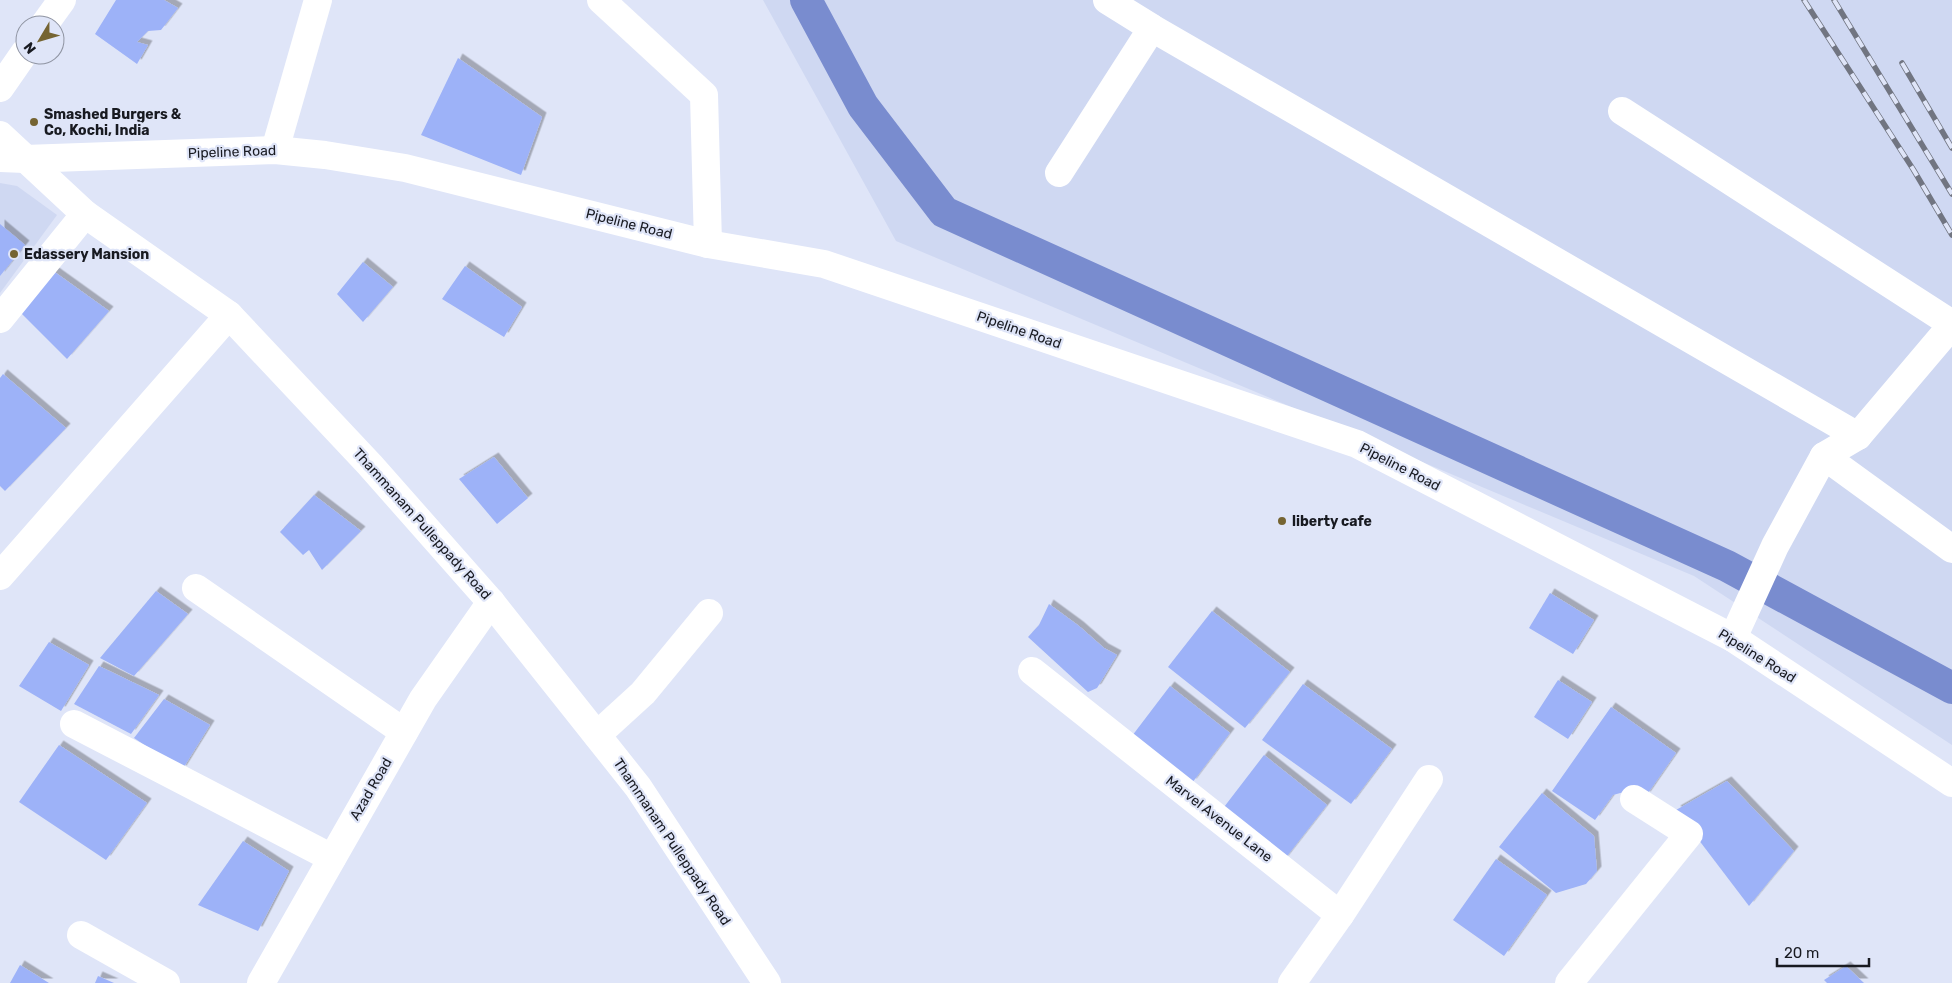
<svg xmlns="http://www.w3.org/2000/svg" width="1952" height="983" viewBox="0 0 1952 983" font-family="Rubik,sans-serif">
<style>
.built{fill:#cfd8f2}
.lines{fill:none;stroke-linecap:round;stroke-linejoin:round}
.canal{stroke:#798ccf;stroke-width:32}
.building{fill:#9db2f8;filter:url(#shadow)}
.minor{stroke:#fff;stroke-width:28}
.major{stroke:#fff;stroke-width:28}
.rail-casing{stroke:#717581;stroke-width:5.5}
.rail{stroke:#dfe5f8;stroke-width:4;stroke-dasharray:11;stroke-linecap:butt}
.poi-dot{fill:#756432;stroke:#dfe5f8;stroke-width:2}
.labels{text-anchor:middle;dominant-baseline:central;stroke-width:4.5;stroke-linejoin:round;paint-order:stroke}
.poi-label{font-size:14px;font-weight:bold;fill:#181a21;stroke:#dfe5f8;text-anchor:start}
.street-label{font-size:14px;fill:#181a21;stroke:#dfe5f8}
</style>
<defs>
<filter id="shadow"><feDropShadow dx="4.5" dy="-4.5" stdDeviation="0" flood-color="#0004"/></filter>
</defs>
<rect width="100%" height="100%" fill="#dfe5f8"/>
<g class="built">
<path d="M763 0H1952V745L1694 576 896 241Z"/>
<path d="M0 183 17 186 57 215 0 293Z"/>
</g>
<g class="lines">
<path class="canal" d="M806 0 863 106 944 212 1727 566 1952 688"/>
</g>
<g class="building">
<path d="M116 0H164L178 8 161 30 148 31 137 42 148 45 137 64 95 34Z"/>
<path d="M458 58 542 117 521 175 421 135Z"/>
<path d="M0 224 25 245 0 276Z"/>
<path d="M363 262 393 287 363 322 337 294Z"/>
<path d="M465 266 522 307 504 337 442 299Z"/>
<path d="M49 268 109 311 67 359 18 310Z"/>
<path d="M3 374 66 428 5 491 0 486V378Z"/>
<path d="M494 457 528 498 497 524 459 479Z"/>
<path d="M314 495 361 531 322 570 309 550 303 555 280 532Z"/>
<path d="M156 591 188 614 134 676 100 658Z"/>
<path d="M1550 593 1594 620 1573 654 1529 628Z"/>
<path d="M1049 604 1079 626 1104 648 1117 655 1097 688 1088 692 1028 637 1039 625Z"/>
<path d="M1212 611 1290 672 1245 728 1168 667Z"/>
<path d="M49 642 89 665 61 711 19 686Z"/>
<path d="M99 666 159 695 131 734 74 704Z"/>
<path d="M1558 680 1592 702 1568 739 1534 717Z"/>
<path d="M1303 684 1392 749 1351 804 1262 740Z"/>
<path d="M1170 686 1230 733 1192 783 1132 736Z"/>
<path d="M164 699 210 725 182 770 134 738Z"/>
<path d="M1611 707 1676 753 1646 796 1635 789 1613 795 1595 820 1552 791Z"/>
<path d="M59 745 147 803 106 860 19 802Z"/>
<path d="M1264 755 1327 805 1284 860 1221 811Z"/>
<path d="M1727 781 1794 851 1749 906 1676 810Z"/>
<path d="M1542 793 1594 836 1597 871 1586 884 1556 893 1499 847Z"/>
<path d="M243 841 289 871 258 931 198 905Z"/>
<path d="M1496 859 1547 895 1504 956 1453 920Z"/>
<path d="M20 965 49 983H10Z"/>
<path d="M1846 966 1864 983H1827L1824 980Z"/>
<path d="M98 976 114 983H95Z"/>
</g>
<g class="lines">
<g class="minor">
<path d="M601 0 704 95 708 244"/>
<path d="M1107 0 1152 28 1858 436"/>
<path d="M44 25 62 0"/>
<path d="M0 88 25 52"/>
<path d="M1622 111 1952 324"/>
<path d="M275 150 318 0"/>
<path d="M0 158 25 159 275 150 325 155 405 168 708 244 824 264 1357 444 1733 638 1952 783"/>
<path d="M1059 173 1152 28"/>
<path d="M0 319 85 214"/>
<path d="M1824 456 1952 549"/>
<path d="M0 576 229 315"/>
<path d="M196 588 404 732"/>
<path d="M1733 638 1775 546 1824 456 1858 436 1952 325"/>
<path d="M1032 671 1340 915"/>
<path d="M74 724 332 858"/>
<path d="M597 735 643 693 709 613"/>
<path d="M81 935 166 983"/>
<path d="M261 983 423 699 491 602"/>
<path d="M1292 983 1340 915 1429 779"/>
<path d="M1569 983 1689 834 1634 799"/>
</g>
<path class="major" d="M0 135 85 214 229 315 370 465 491 602 638 787 767 983"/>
<g class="rail-casing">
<g id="rail">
<path d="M1804 0 1913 169 1952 235"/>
<path d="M1834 0 1952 194"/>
<path d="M1902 63 1952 148"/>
</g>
</g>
<use href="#rail" class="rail"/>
</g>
<g class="poi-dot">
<circle cx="34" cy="122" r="5"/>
<circle cx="14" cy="254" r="5"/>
<circle cx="1282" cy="521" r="5"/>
</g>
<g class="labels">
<g class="poi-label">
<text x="44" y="114">Smashed Burgers &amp;<tspan x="44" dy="16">Co, Kochi, India</tspan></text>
<text x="24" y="254">Edassery Mansion</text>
<text x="1292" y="521">liberty cafe</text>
</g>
<g class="street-label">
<text transform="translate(232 152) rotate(-2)">Pipeline Road</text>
<text transform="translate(629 224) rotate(14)">Pipeline Road</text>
<text transform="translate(1019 330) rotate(19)">Pipeline Road</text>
<text transform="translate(1400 467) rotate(27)">Pipeline Road</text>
<text transform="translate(422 524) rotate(48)">Thammanam Pulleppady Road</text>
<text transform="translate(1757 656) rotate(32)">Pipeline Road</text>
<text transform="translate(371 789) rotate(-60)">Azad Road</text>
<text transform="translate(1219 819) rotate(38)">Marvel Avenue Lane</text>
<text transform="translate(672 842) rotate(56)">Thammanam Pulleppady Road</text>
</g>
</g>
<g transform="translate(40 40) rotate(232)"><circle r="24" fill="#dfe5f8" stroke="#8f94a2"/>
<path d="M0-4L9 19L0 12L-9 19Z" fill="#756432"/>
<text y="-8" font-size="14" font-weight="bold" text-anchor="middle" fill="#181a21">N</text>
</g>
<path d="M1777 958v8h92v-8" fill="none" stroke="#181a21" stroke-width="2.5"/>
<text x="1784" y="958" font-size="15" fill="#181a21" stroke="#dfe5f8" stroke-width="4" paint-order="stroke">20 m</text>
</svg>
